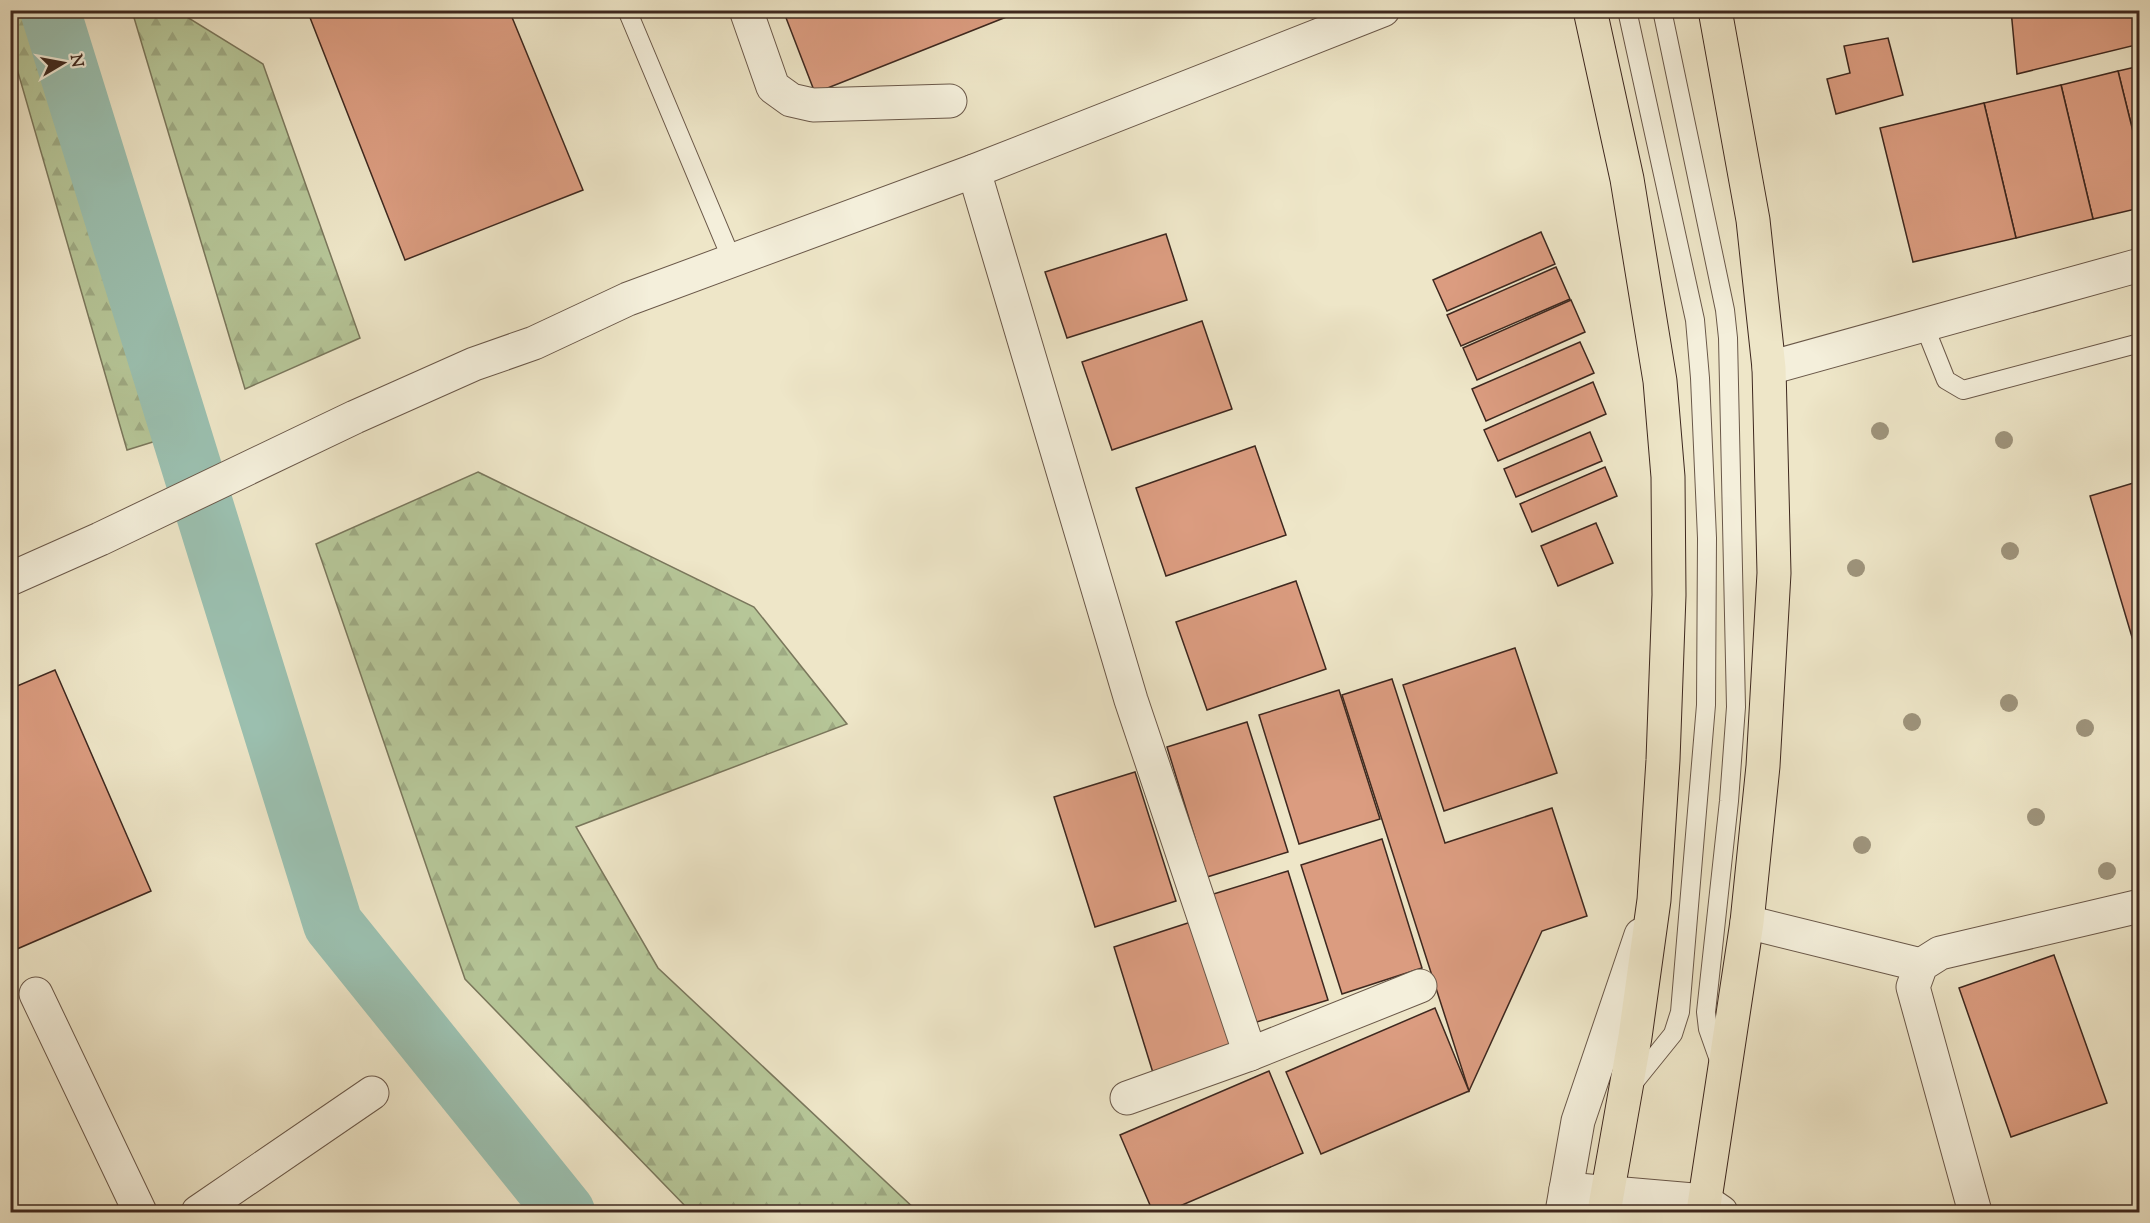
<svg xmlns="http://www.w3.org/2000/svg" width="2150" height="1223" viewBox="0 0 2150 1223" font-family="'Sorts Mill Goudy',serif">
<style>
.forest{fill:url(#forest-firs);stroke:#7a775c;stroke-width:1.5}
.lines{fill:none;stroke-linecap:round;stroke-linejoin:round}
.river{stroke:#9bc0b0;stroke-width:60}
.building{fill:#db9c80;stroke:#3e281f;stroke-width:1.5}
.service-casing{stroke:#6a5849;stroke-width:20}
.minor-casing{stroke:#6a5849;stroke-width:35}
.tertiary-casing{stroke:#6a5849;stroke-width:35}
.trunk-casing{stroke:#3e281f;stroke-width:35}
.service{stroke:#f4efdb;stroke-width:18}
.minor{stroke:#f4efdb;stroke-width:33}
.tertiary{stroke:#f4efdb;stroke-width:33}
.trunk{stroke:#eee6c8;stroke-width:33}
.tree{fill:#9e947c}
</style>
<defs>
<pattern id="forest-firs" width="22" height="20" patternUnits="userSpaceOnUse" patternTransform="scale(1.5)"><rect width="22" height="20" fill="#b6c698"/><path d="M5 1l3.5 6h-7zM16 11l3.5 6h-7z" fill="#9eaa83"/></pattern>
</defs>
<rect width="100%" height="100%" fill="#eee6c8"/>
<filter id="stains"><feTurbulence type="fractalNoise" baseFrequency=".00333" numOctaves="4"/><feColorMatrix values="0 0 0 0 .2 0 0 0 0 .09 0 0 0 0 .02 0 0 0 .5 -.17"/></filter>
<radialGradient id="worn" r=".72"><stop offset=".6" stop-color="#630" stop-opacity="0"/><stop offset="1" stop-color="#630" stop-opacity=".3"/></radialGradient>
<g class="forest">
<path d="M11 10 31 11 156 441 127 450 11 48Z"/>
<path d="M132 11H181L182 14 263 64 360 338 245 389Z"/>
<path d="M478 472 754 607 847 724 576 827 658 968 918 1212H691L465 979 316 544Z"/>
</g>
<g class="lines">
<path class="river" d="M50 10 333 924 565 1212"/>
</g>
<g class="building">
<path d="M307 10H509L583 190 405 260Z"/>
<path d="M783 10H1024L815 93Z"/>
<path d="M2011 10H2140V44L2017 74Z"/>
<path d="M1888 38 1903 95 1836 114 1827 79 1850 73 1844 46Z"/>
<path d="M2140 66V160L2118 71Z"/>
<path d="M2118 71 2140 160V208L2093 219 2061 85Z"/>
<path d="M2061 85 2093 219 2016 238 1984 103Z"/>
<path d="M1984 103 2016 238 1913 262 1880 128Z"/>
<path d="M1541 232 1555 264 1447 311 1433 280Z"/>
<path d="M1166 234 1187 300 1067 338 1045 272Z"/>
<path d="M1556 267 1570 299 1461 346 1447 315Z"/>
<path d="M1571 300 1585 332 1477 380 1463 348Z"/>
<path d="M1202 321 1232 409 1112 450 1082 362Z"/>
<path d="M1580 342 1594 373 1486 421 1472 389Z"/>
<path d="M1593 382 1606 414 1498 461 1484 430Z"/>
<path d="M1590 432 1602 461 1516 497 1504 469Z"/>
<path d="M1255 446 1286 535 1166 576 1136 488Z"/>
<path d="M1605 467 1617 496 1532 532 1520 504Z"/>
<path d="M2140 481V664L2090 496Z"/>
<path d="M1596 523 1613 563 1558 586 1541 546Z"/>
<path d="M1296 581 1326 669 1207 710 1176 622Z"/>
<path d="M1515 648 1557 773 1444 811 1403 685Z"/>
<path d="M55 670 151 891 10 952V689Z"/>
<path d="M1392 679 1445 843 1552 808 1587 916 1542 931 1469 1091 1342 695Z"/>
<path d="M1339 690 1380 819 1299 844 1259 715Z"/>
<path d="M1247 722 1288 852 1207 877 1167 747Z"/>
<path d="M1135 772 1176 901 1095 927 1054 797Z"/>
<path d="M1382 839 1422 968 1342 994 1301 865Z"/>
<path d="M1288 871 1328 1000 1247 1025 1207 896Z"/>
<path d="M1194 921 1235 1051 1154 1076 1114 947Z"/>
<path d="M2054 955 2107 1103 2011 1137 1959 988Z"/>
<path d="M1435 1008 1469 1091 1321 1154 1286 1072Z"/>
<path d="M1269 1071 1303 1153 1166 1212H1153L1120 1135Z"/>
<path d="M2120 1208V1212H2027Z"/>
</g>
<g class="lines">
<g class="service-casing">
<g id="service">
<path d="M627 10 732 260"/>
<path d="M1627 10 1695 320 1700 378 1707 538 1706 705 1680 1012 1673 1034 1631 1086"/>
<path d="M1662 10 1725 310 1728 338 1736 707 1729 801 1706 1012 1708 1029 1720 1063"/>
<path d="M1924 325 1946 380 1963 390 2140 343"/>
</g>
</g>
<g class="minor-casing">
<g id="minor">
<path d="M746 10 773 87 791 100 813 105 950 101"/>
<path d="M974 171 1131 700 1250 1054"/>
<path d="M1769 368 2140 265"/>
<path d="M10 579 100 539 355 417 474 364 534 343 628 299 974 171 1383 10"/>
<path d="M1747 922 1921 965"/>
<path d="M36 994 140 1212"/>
<path d="M1127 1098 1250 1054 1420 986"/>
<path d="M198 1212 372 1093"/>
<path d="M1975 1212 1913 987 1921 965 1940 953 2140 906"/>
</g>
</g>
<g class="tertiary-casing">
<g id="tertiary">
<path d="M1566 1189 1705 1201 1721 1212"/>
<path d="M1562 1212 1578 1121 1641 935"/>
</g>
</g>
<g class="trunk-casing">
<g id="trunk">
<path d="M1590 10 1627 179 1660 381 1668 477 1669 595 1663 760 1654 900 1635 1037 1604 1212"/>
<path d="M1703 1212 1747 922 1763 766 1774 573 1769 368 1753 220 1715 10"/>
</g>
</g>
<use href="#service" class="service"/>
<use href="#minor" class="minor"/>
<use href="#tertiary" class="tertiary"/>
<use href="#trunk" class="trunk"/>
</g>
<g class="tree">
<circle cx="1880" cy="431" r="9"/>
<circle cx="2004" cy="440" r="9"/>
<circle cx="2010" cy="551" r="9"/>
<circle cx="1856" cy="568" r="9"/>
<circle cx="2009" cy="703" r="9"/>
<circle cx="1912" cy="722" r="9"/>
<circle cx="2085" cy="728" r="9"/>
<circle cx="2036" cy="817" r="9"/>
<circle cx="1862" cy="845" r="9"/>
<circle cx="2107" cy="871" r="9"/>
</g>
<rect width="2150" height="1223" fill="none" stroke="#eee6c8" stroke-width="36"/>
<rect x="12" y="12" width="2126" height="1199" fill="none" stroke="#3e281f" stroke-width="3"/>
<rect x="18" y="18" width="2114" height="1187" fill="none" stroke="#3e281f" stroke-width="1.5"/>
<g transform="translate(63 63) rotate(80)" stroke="#f4efdb" stroke-width="4.5" paint-order="stroke">
<path d="M0-4.5L10 22L0 15L-10 22Z" fill="#3e281f"/>
<text y="-9" font-size="16" font-weight="bold" text-anchor="middle" fill="#3e281f">N</text>
</g>
<rect width="100%" height="100%" filter="url(#stains)"/>
<rect width="100%" height="100%" fill="url(#worn)"/>
</svg>
